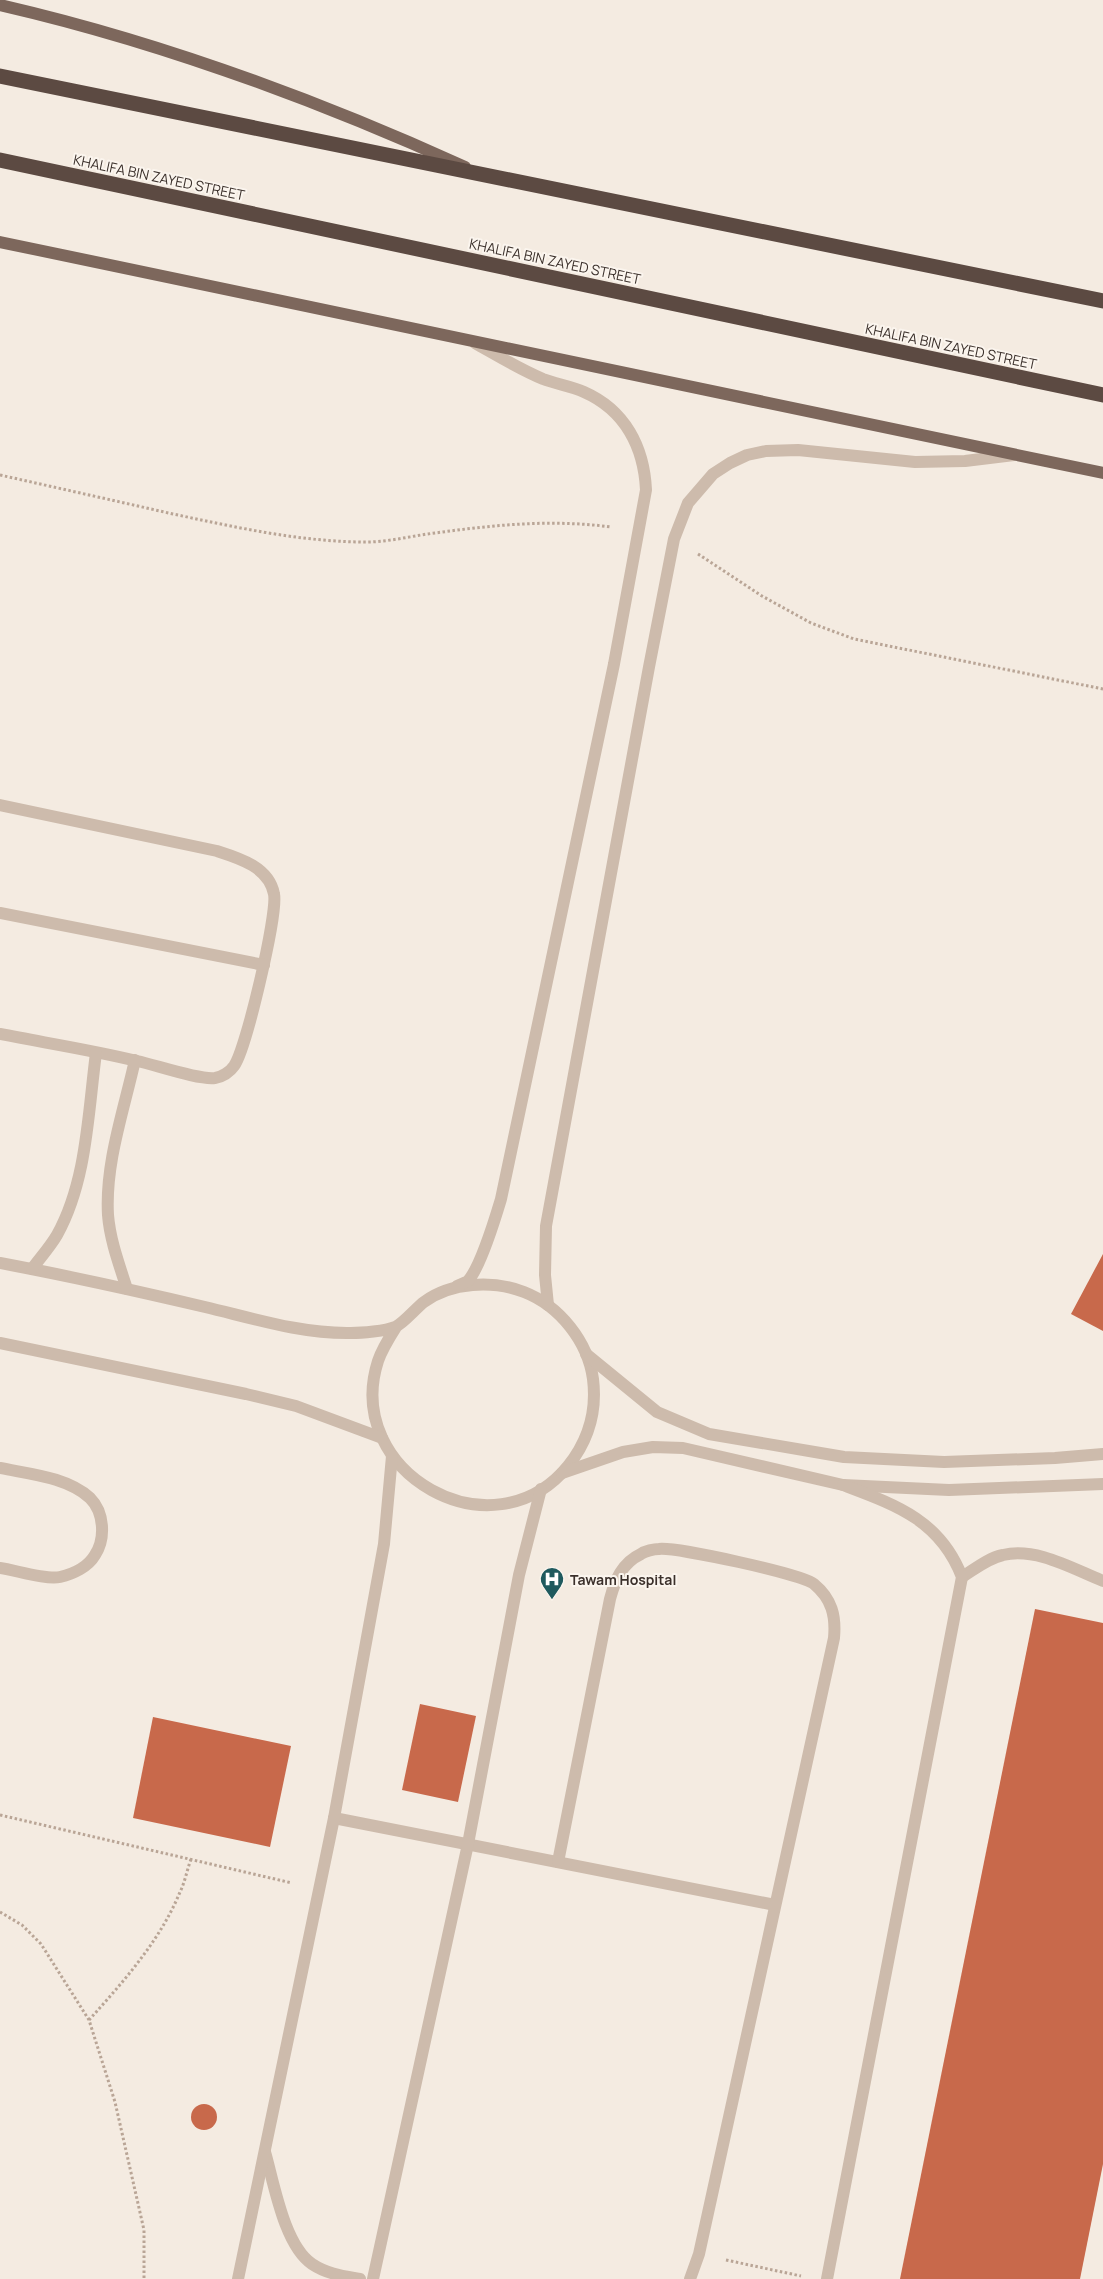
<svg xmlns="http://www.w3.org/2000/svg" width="1103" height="2279" viewBox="0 0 1103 2279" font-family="Manrope,sans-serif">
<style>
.building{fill:#c8694b}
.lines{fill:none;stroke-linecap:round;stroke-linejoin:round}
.path{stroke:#b9a596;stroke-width:3;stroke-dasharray:2.5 2.5;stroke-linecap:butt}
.minor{stroke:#cdbbac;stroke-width:12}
.major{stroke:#7d675c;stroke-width:12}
.highway{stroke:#5c4a42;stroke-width:15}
.labels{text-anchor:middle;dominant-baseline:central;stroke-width:4;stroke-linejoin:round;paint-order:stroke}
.street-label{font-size:14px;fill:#3b302b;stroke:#fbf5ee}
.poi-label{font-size:14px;font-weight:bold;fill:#3b302b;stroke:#fbf5ee;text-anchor:start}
</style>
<rect width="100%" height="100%" fill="#f4ebe1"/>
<g class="building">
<path d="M1103 1254V1331L1071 1314Z"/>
<path d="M1035 1609 1103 1623V2164L1080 2279H900Z"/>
<path d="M420 1704 476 1716 458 1802 402 1790Z"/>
<path d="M153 1717 291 1746 270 1847 133 1818Z"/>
<circle cx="204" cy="2117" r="13"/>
</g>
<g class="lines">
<g class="path">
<path d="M0 475C58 488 116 501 173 514 235 527 296 541 360 542 385 543 410 536 435 533 493 525 552 519 611 527"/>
<path d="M698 554 762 596 811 623 854 639 1103 689"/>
<path d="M0 1815 292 1883"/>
<path d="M0 1912 22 1925 41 1944 89 2020 115 2102 144 2230V2279"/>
<path d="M89 2020C123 1982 160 1941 180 1892 185 1882 187 1870 191 1859"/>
<path d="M726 2260 801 2276"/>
</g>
<g class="minor">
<path d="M0 805 217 851C239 858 269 867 274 894 278 913 246 1050 234 1066 230 1072 222 1077 215 1078 198 1080 156 1065 137 1061 92 1050 46 1043 0 1034"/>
<path d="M0 913 264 965"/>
<path d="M0 1263C69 1276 137 1291 205 1307 252 1318 302 1334 351 1333 361 1333 386 1331 395 1327 403 1324 416 1308 424 1302 451 1282 493 1280 524 1292 560 1306 588 1342 593 1379 597 1411 588 1441 568 1466 493 1558 342 1473 378 1361 382 1349 389 1338 396 1327"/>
<path d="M32 1269C40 1258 50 1247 57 1235 87 1181 88 1113 96 1053"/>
<path d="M457 1286C460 1284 465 1283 468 1281 481 1266 495 1219 501 1199L614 664 646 490C644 447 625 410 584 392 571 386 556 384 543 379 519 369 498 356 475 343"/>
<path d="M127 1289C119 1264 110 1240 108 1215 105 1163 124 1110 135 1060"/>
<path d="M548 1305 545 1275 546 1226 649 667 674 539 688 503 713 474 730 463 747 455 766 451 798 450 915 462 965 461 1014 455"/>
<path d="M0 1343 246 1394 296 1406 382 1438"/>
<path d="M586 1354 657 1412 709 1434 844 1457 944 1462 1055 1458 1103 1454"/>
<path d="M0 1468C29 1474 67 1477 90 1498 104 1512 106 1538 95 1555 88 1567 73 1574 60 1577 46 1580 15 1570 0 1568"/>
<path d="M562 1473 623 1452 653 1447 683 1448 843 1485 949 1490 1103 1484"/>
<path d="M962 1577C975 1569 988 1558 1003 1555 1036 1547 1073 1569 1103 1581"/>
<path d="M334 1818 775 1905"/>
<path d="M558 1862 610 1599C615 1580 622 1563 641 1554 645 1551 654 1549 659 1549 677 1547 802 1574 814 1584 832 1599 836 1616 834 1638L699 2254 690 2279"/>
<path d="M265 2152C274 2183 284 2245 312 2264 327 2274 343 2276 360 2279"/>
<path d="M238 2279 334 1818 384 1544 392 1456"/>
<path d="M373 2279 468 1844 519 1575 541 1489"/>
<path d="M827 2279 962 1577C940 1520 896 1505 843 1485"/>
</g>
<g class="major">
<path d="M0 5C161 42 315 99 465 167"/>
<path d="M0 242 1103 473"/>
</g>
<g class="highway">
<path d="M0 76 1103 301"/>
<path d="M0 160 1103 395"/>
</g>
</g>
<defs>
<g id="hospital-pin" transform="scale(1.25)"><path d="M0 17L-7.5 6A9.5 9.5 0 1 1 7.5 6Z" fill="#1f5a5e" stroke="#fbf5ee"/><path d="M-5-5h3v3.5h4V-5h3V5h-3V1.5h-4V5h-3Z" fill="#fff"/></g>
</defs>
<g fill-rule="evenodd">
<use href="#hospital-pin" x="552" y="1579"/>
</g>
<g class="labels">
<g class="street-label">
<text transform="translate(159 177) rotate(12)">KHALIFA BIN ZAYED STREET</text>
<text transform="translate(555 261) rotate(12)">KHALIFA BIN ZAYED STREET</text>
<text transform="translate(951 346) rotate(12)">KHALIFA BIN ZAYED STREET</text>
</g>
<g class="poi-label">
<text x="570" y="1579">Tawam Hospital</text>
</g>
</g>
</svg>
